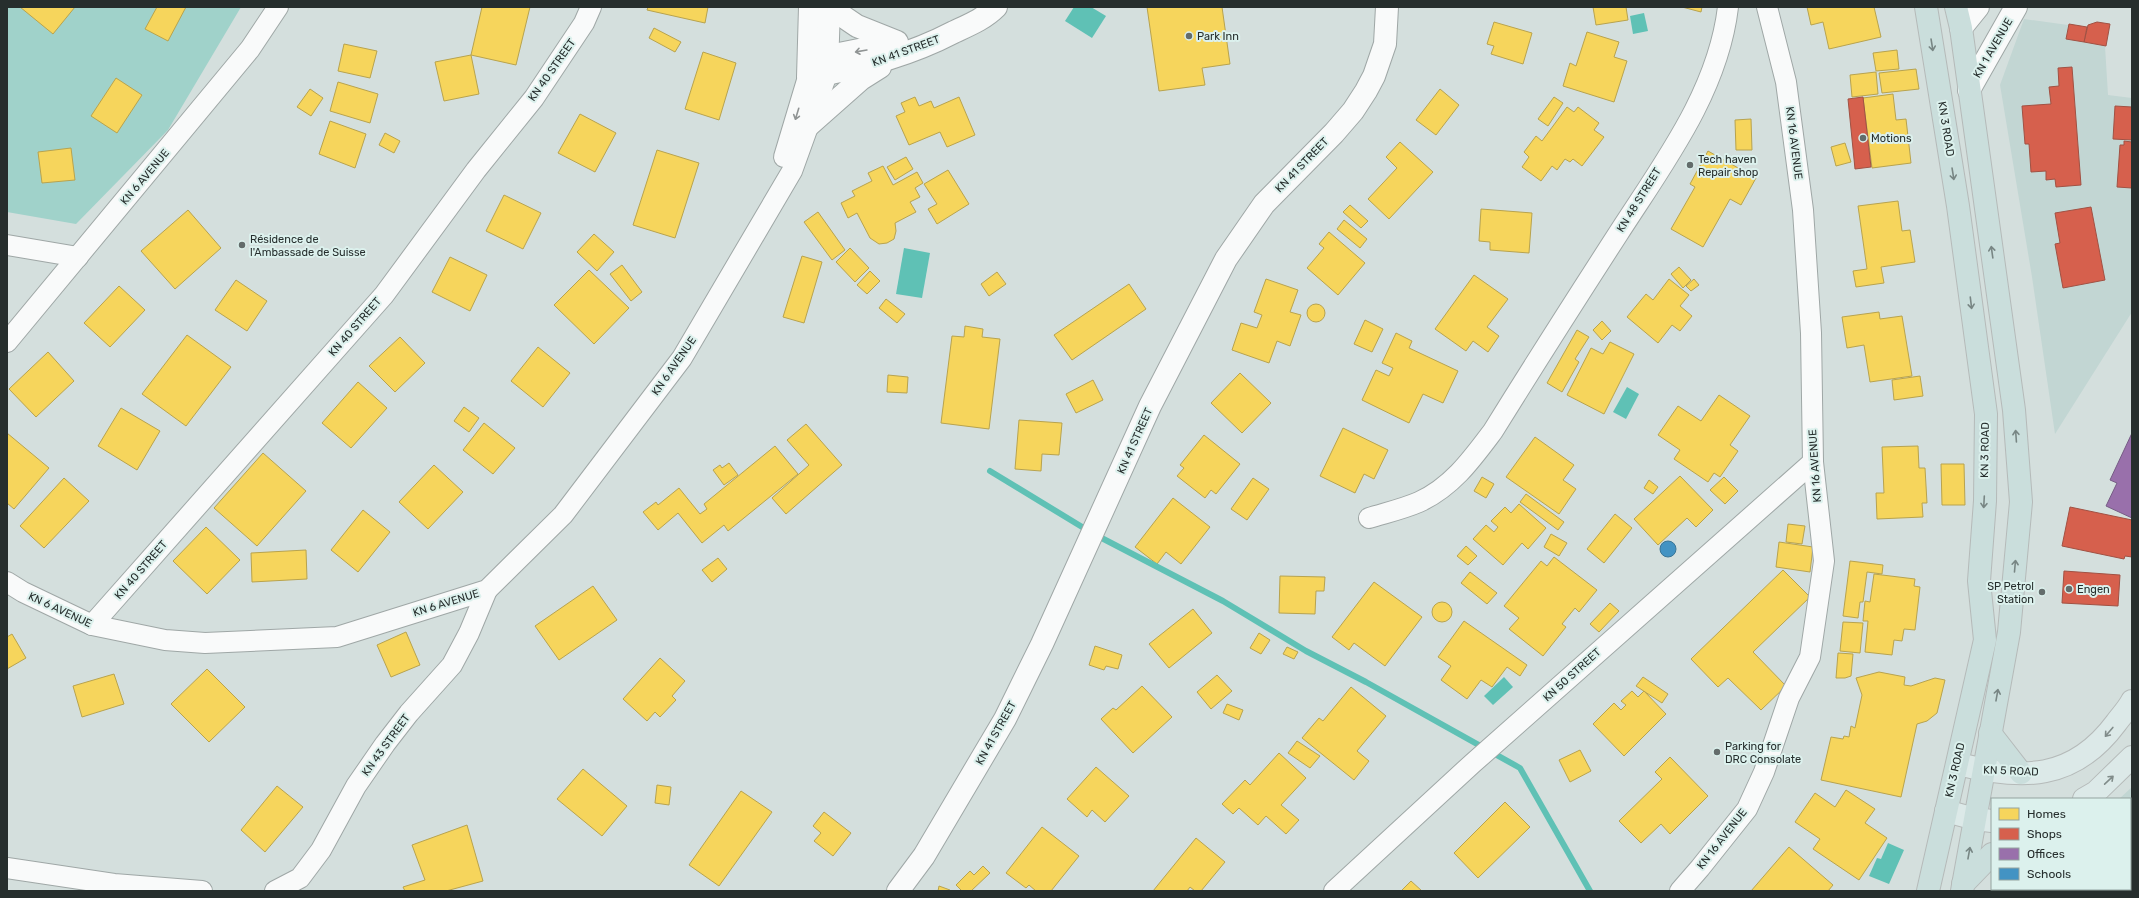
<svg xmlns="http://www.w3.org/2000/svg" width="2139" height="898" viewBox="0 0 2139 898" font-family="Rubik,sans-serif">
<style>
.built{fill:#c2d6d3}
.green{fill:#a0d2ca}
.water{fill:#5fc1b5}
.homes{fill:#f6d55c;stroke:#b8a34e}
.shops{fill:#d6604d;stroke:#a15143}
.offices{fill:#9970ab;stroke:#765c85}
.schools{fill:#4393c3;stroke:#3a7596}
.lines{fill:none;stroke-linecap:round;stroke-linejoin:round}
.stream{stroke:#5fc1b5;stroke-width:6}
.street-casing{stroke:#9fa7a6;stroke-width:22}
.secondary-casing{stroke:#9fa7a6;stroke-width:24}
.primary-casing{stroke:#b5bab9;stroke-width:24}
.highway-casing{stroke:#b5bab9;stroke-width:24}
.street{stroke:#f9fafa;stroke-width:20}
.secondary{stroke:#f9fafa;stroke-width:22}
.primary{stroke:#dce9e8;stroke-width:22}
.highway{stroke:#cadedc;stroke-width:22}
.oneway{stroke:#788684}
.oneway2{stroke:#909494}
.oneway3{stroke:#818c8a}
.poi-dot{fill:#636c6b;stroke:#dcf1ed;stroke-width:1.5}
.labels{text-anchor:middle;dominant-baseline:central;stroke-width:4;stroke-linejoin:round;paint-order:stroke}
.poi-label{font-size:11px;fill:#262e2d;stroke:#dcf1ed;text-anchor:start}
.street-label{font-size:11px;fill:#262e2d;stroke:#dcf1ed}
</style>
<rect width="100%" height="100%" fill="#d4dfdd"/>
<g class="built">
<path d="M2024 19 2104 30 2108 95 2132 98V312L2055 434 2032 277 2000 85Z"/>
<path d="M2132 787V891H2021L2024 889H2130V799H2119Z"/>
</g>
<path class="green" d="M7 7H241L168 130 76 224 7 212Z"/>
<g class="water">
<path d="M1074 7H1091L1106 16 1092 38 1065 21Z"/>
<path d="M1644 13 1648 31 1633 34 1630 16Z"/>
<path d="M904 248 930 253 922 298 896 294Z"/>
<path d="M1627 387 1639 394 1626 419 1613 412Z"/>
<path d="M1504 677 1513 687 1493 705 1484 696Z"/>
<path d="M1888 843 1904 850 1889 884 1869 876 1877 858 1881 859Z"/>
</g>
<g class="homes">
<path d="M20 7H75L53 34Z"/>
<path d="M157 7H186L168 41 145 29Z"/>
<path d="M482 7H530L516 65 471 55Z"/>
<path d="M648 7H708L705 23 647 10Z"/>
<path d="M1147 7H1222L1230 64 1202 68 1205 85 1159 91Z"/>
<path d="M1593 7H1626L1628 20 1596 25Z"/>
<path d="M1682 7H1702L1701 12Z"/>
<path d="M1807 7H1874L1881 37 1829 49 1823 22 1811 25Z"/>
<path d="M1494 22 1532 33 1523 64 1491 54 1494 46 1487 44Z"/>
<path d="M654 28 681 42 675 52 649 38Z"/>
<path d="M1587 32 1619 42 1614 57 1627 61 1614 102 1563 86 1570 63 1576 66Z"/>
<path d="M344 44 377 51 370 78 338 71Z"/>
<path d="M1897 50 1899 69 1876 71 1873 53Z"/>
<path d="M703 52 736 63 719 120 685 109Z"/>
<path d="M471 55 479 94 444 101 435 62Z"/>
<path d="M1916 69 1919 89 1882 93 1879 73Z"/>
<path d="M1876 72 1878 94 1852 97 1850 75Z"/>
<path d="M116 78 142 95 117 133 91 116Z"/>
<path d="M338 82 378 94 370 123 330 111Z"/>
<path d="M310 89 323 98 311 116 297 107Z"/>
<path d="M1440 89 1459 105 1436 135 1416 120Z"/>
<path d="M1893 94 1896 120 1906 119 1911 163 1872 168 1863 98Z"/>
<path d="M915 97 919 106 931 101 934 108 959 97 975 135 947 147 940 132 909 145 896 116 905 112 901 103Z"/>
<path d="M1554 97 1563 103 1548 126 1538 119Z"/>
<path d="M1567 107 1574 112 1578 107 1599 123 1594 130 1604 137 1582 166 1573 159 1570 162 1565 159 1557 170 1552 166 1541 181 1522 167 1529 157 1524 152 1536 136 1542 141Z"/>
<path d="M580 114 616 133 595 172 558 153Z"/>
<path d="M1751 119 1752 150H1736L1735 120Z"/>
<path d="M330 121 366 134 355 168 319 154Z"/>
<path d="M385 133 400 141 394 153 379 145Z"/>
<path d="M1400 142 1433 172 1389 219 1368 199 1397 168 1386 157Z"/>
<path d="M1845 143 1851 162 1836 166 1831 147Z"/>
<path d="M71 148 75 180 42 183 38 152Z"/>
<path d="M657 150 699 163 675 238 633 225Z"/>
<path d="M1708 151 1756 178 1741 205 1730 199 1703 247 1671 229 1695 187 1690 184Z"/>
<path d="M906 157 913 169 895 180 887 167Z"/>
<path d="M883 166 893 185 917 172 923 183 915 188 920 197 910 202 916 212 895 223 896 231 894 239 887 243 879 244 870 238 857 213 848 218 841 203 855 196 852 191 872 181 868 173Z"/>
<path d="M948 170 969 204 937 224 928 209 937 204 924 184Z"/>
<path d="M504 195 541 213 523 249 486 231Z"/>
<path d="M1898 201 1902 231 1910 230 1915 262 1881 267 1884 283 1856 287 1853 271 1867 269 1858 206Z"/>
<path d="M1350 205 1368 221 1361 228 1343 212Z"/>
<path d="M1481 209 1532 213 1529 253 1490 250V242L1479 241Z"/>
<path d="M188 210 221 248 175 289 141 251Z"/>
<path d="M818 212 845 250 832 260 804 222Z"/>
<path d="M1344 220 1367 239 1360 248 1337 229Z"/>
<path d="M1329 232 1365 263 1338 295 1307 268 1324 248 1319 244Z"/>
<path d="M594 234 614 252 597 271 577 252Z"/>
<path d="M850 248 869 268 855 282 836 262Z"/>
<path d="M802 256 822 262 804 323 783 317Z"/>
<path d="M450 257 487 275 470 311 432 292Z"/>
<path d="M622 265 642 292 631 301 610 274Z"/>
<path d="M1679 267 1691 280 1683 288 1671 274Z"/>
<path d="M589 270 629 308 594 344 554 305Z"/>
<path d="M870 271 880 281 867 294 857 285Z"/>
<path d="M997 272 1006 284 989 296 981 284Z"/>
<path d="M1474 275 1508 299 1487 327 1499 336 1488 352 1473 341 1466 351 1435 329Z"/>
<path d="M1266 279 1298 290 1290 312 1301 315 1290 346 1277 341 1269 363 1232 350 1241 323 1257 328 1262 315 1254 312Z"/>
<path d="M1669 279 1689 295 1680 306 1692 316 1680 331 1672 325 1658 343 1627 317 1646 294 1653 300Z"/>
<path d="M1694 279 1699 285 1691 291 1686 286Z"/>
<path d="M236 280 267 301 247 331 215 310Z"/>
<path d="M1129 284 1146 309 1072 360 1054 335Z"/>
<path d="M119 286 145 310 110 347 84 323Z"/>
<path d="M886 299 905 314 897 323 879 308Z"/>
<circle cx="1316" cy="313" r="9"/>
<path d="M1879 312 1880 319 1902 316 1912 376 1870 382 1864 345 1847 348 1842 317Z"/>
<path d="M1365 320 1383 329 1372 352 1354 344Z"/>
<path d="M1602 321 1611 331 1602 340 1593 330Z"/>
<path d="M965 326 983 329 982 337 1000 339 989 429 941 423 952 336 964 337Z"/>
<path d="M1577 330 1589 337 1575 359 1579 362 1562 392 1547 383Z"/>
<path d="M1396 333 1412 341 1409 348 1458 371 1443 403 1423 394 1409 423 1362 400 1376 370 1389 376 1393 368 1382 363Z"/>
<path d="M187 335 231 367 186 426 142 394Z"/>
<path d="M400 337 425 363 395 392 369 366Z"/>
<path d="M1610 342 1634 354 1604 414 1567 395 1591 348 1603 354Z"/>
<path d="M538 347 570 373 543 407 511 381Z"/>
<path d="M48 352 74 381 36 417 9 389Z"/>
<path d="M1240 373 1271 403 1242 433 1211 403Z"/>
<path d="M888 375 908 377 907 393 887 392Z"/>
<path d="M1920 376 1923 396 1894 400 1892 380Z"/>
<path d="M1093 380 1103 400 1076 413 1066 394Z"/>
<path d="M358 382 387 408 351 448 322 423Z"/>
<path d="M1719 395 1750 416 1730 445 1738 451 1720 477 1714 473 1708 482 1674 459 1680 450 1658 435 1678 406 1701 421Z"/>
<path d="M464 407 479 418 469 432 454 421Z"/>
<path d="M121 408 160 431 137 470 98 446Z"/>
<path d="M1019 420 1062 423 1059 455 1042 454 1041 471 1015 469Z"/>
<path d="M484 423 515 448 493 474 463 450Z"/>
<path d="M806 424 842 465 786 514 772 498 809 465 787 440Z"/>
<path d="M1343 428 1388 450 1374 479 1364 474 1355 493 1320 476Z"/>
<path d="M7 433 49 468 14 509 7 503Z"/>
<path d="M1204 435 1240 464 1216 494 1211 490 1205 498 1177 476 1184 468 1180 465Z"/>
<path d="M1535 437 1574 465 1563 480 1576 489 1559 514 1506 477Z"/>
<path d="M775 446 798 474 728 531 724 525 702 543 678 513 658 530 643 512 656 502 658 505 679 488 700 514 707 509 704 504Z"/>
<path d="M1918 446 1919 468H1925L1927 503H1922L1923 517 1877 519 1876 493H1884L1882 447Z"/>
<path d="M263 453 306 491 257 546 214 508Z"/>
<path d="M729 463 738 475 724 485 713 470 720 465 722 468Z"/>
<path d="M1941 464H1964L1965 505H1942Z"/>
<path d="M434 465 463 492 428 529 399 502Z"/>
<path d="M1680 476 1713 510 1696 527 1687 518 1658 545 1634 519Z"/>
<path d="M1482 477 1494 484 1486 498 1474 491Z"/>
<path d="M1724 477 1738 491 1725 504 1710 490Z"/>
<path d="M64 478 89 501 44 548 20 526Z"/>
<path d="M1253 478 1269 489 1247 520 1231 509Z"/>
<path d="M1649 480 1658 487 1653 494 1644 488Z"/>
<path d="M1526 494 1564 522 1558 530 1520 502Z"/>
<path d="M1173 498 1210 527 1181 564 1166 552 1157 564 1135 547Z"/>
<path d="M1519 504 1546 528 1528 549 1522 543 1503 565 1473 539 1486 525 1494 532 1498 527 1491 521 1505 507 1511 513Z"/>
<path d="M363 510 390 532 358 572 331 550Z"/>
<path d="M1615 514 1632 528 1604 563 1587 549Z"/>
<path d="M1788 524 1805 526 1802 544 1786 542Z"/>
<path d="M206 527 240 560 207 594 173 561Z"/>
<path d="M1551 534 1567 543 1559 556 1544 547Z"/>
<path d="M1779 542 1813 547 1810 572 1776 567Z"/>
<path d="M1466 546 1477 556 1468 565 1457 556Z"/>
<path d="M306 550 307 579 252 582 251 553Z"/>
<path d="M1554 557 1597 590 1579 612 1575 608 1562 624 1566 627 1543 656 1509 629 1519 618 1504 606 1541 561 1547 566Z"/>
<path d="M718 558 727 569 712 582 702 570Z"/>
<path d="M1850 561 1883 565 1882 574 1867 572 1863 602H1860L1858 618 1843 616Z"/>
<path d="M1783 570 1810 597 1753 652 1786 686 1761 710 1728 678 1718 687 1691 659Z"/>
<path d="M1470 572 1497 593 1487 604 1461 583Z"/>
<path d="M1874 574 1915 579 1914 586 1920 587 1915 630 1904 629 1902 641 1894 640 1892 655 1865 652 1868 621H1863L1865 601 1870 602Z"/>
<path d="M1280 576 1325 577 1324 591H1316L1315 614 1279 613Z"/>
<path d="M1374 582 1422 617 1385 666 1354 643 1349 650 1332 637Z"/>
<path d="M593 586 617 620 559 660 535 626Z"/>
<circle cx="1442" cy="612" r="10"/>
<path d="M1610 603 1619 611 1599 632 1590 624Z"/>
<path d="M1193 609 1212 633 1169 668 1149 644Z"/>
<path d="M1464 621 1527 665 1520 676 1507 667 1492 687 1481 680 1467 699 1441 680 1451 666 1438 657Z"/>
<path d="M1843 622 1863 623 1860 653 1840 651Z"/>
<path d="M406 632 420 665 391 677 377 645Z"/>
<path d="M1259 633 1270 640 1261 654 1250 648Z"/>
<path d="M12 634 26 658 7 669V637Z"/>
<path d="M1095 646 1122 655 1118 669 1106 666 1104 670 1089 665Z"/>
<path d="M1287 647 1298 652 1294 659 1283 654Z"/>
<path d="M1838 653 1853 654 1851 676 1845 678H1836Z"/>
<path d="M660 658 685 681 672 696 676 700 660 717 655 712 647 721 623 699Z"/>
<path d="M207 669 245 707 209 742 171 704Z"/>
<path d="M1879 672 1905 677 1904 685 1911 686 1935 678 1945 680 1937 713 1927 721 1917 724 1901 797 1821 780 1831 737 1843 739 1844 736 1849 737 1851 726 1855 728 1862 695 1856 678Z"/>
<path d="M114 674 124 704 82 717 73 686Z"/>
<path d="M1217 675 1232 691 1211 709 1197 692Z"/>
<path d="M1643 677 1668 694 1662 703 1636 686Z"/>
<path d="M1142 686 1172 717 1133 753 1101 719 1113 708 1116 710Z"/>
<path d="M1351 687 1386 716 1357 751 1369 761 1354 780 1302 738 1319 718 1323 721Z"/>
<path d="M1632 691 1638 697 1644 691 1666 714 1624 756 1593 724 1614 703 1621 710 1626 705 1621 701Z"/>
<path d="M1227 704 1243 710 1239 720 1223 713Z"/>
<path d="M1297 741 1320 756 1310 768 1288 753Z"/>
<path d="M1580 750 1591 771 1570 782 1559 760Z"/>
<path d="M1279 753 1306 778 1281 805 1299 820 1286 834 1266 816 1258 825 1239 808 1233 814 1222 804 1245 780 1250 785Z"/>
<path d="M1670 757 1708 796 1670 834 1661 824 1641 843 1619 821 1662 779 1655 772Z"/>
<path d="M1096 767 1129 796 1105 822 1092 810 1087 817 1067 799Z"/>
<path d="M583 769 627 806 602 836 557 799Z"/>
<path d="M657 785 671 787 669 805 655 803Z"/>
<path d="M277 786 303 807 265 852 241 830Z"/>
<path d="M1846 790 1875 809 1865 823 1887 838 1859 880 1813 849 1820 839 1795 822 1815 793 1835 807Z"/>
<path d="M741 791 772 812 719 886 689 865Z"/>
<path d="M1505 802 1530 827 1478 878 1454 853Z"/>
<path d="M824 812 851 833 833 856 814 841 821 833 813 826Z"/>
<path d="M467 825 483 881 446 891H405L403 887 425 880 412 845Z"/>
<path d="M1042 827 1079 856 1051 891H1036L1029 885 1026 888 1006 873Z"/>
<path d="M1196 838 1225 862 1201 891H1195L1190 887 1187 891H1153Z"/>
<path d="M1789 847 1833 885 1828 891H1751Z"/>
<path d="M983 866 990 873 971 891H962L956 885 970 871 974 875Z"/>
<path d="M1411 881 1422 891H1401Z"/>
<path d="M939 886 950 890V891H938Z"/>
</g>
<g class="shops">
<path d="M2097 22 2110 24 2106 46 2084 42 2088 25Z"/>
<path d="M2069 24 2087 27 2084 42 2066 39Z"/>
<path d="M2072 67 2081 185 2056 187 2055 179 2046 180V171L2031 172 2029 144H2025L2022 106 2051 104 2049 87 2059 86 2058 68Z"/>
<path d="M1863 97 1871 167 1855 169 1848 99Z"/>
<path d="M2115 106 2132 107V140L2113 139Z"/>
<path d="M2124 141 2132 142V188L2117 187 2120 145H2124Z"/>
<path d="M2091 207 2105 280 2063 288 2055 244 2060 243 2055 213Z"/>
<path d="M2070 507 2132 520V557L2125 556 2124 559 2062 546Z"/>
<path d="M2064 571 2120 575 2118 606 2062 603Z"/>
<path d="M2130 870 2132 872V891H2105L2106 889H2130Z"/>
</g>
<path class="offices" d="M2132 433V518L2106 506 2117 483 2110 480Z"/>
<circle class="schools" cx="1668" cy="549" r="8"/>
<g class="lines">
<path class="stream" d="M990 471 1092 533 1223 601 1306 651 1366 682 1520 768 1590 891"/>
<g class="street-casing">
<g id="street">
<path d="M784 157 808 77"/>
<path d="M7 245 78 257"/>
<path d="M7 342 250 49 278 7"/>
<path d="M1369 518C1385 513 1403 509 1419 502 1452 487 1472 459 1493 431 1534 365 1576 299 1618 234 1663 164 1718 92 1728 7"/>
<path d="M7 582 23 592 92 625 165 640 205 643 337 637 487 590 563 515 682 358 792 171 827 74"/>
<path d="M92 625 384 295 476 170 534 98 584 23 591 7"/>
<path d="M7 868 114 884 202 891"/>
<path d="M275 891 300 878 321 850 356 786 385 744 409 713 452 665 469 633 487 590"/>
<path d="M1334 891 1473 763 1813 462"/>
<path d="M1680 891 1700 868 1747 809 1764 772 1789 698 1810 657 1824 561 1813 462 1811 333 1803 210 1786 82 1767 7"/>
</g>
</g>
<g class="secondary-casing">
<g id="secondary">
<path d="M810 7 808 77C859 69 908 56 954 32 969 25 984 19 996 7"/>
<path d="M829 7 857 26 897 42"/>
<path d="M1961 28 1978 7"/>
<path d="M809 60 894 43"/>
<path d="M827 69 829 7"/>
<path d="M1969 90 2016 7"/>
<path d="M809 125 861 79 880 67"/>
<path d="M898 891 924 856 1005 719 1042 644 1150 406 1226 259 1264 204 1334 133 1353 111 1366 91 1374 76 1385 44 1387 7"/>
</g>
</g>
<g class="primary-casing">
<g id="primary">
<path d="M1958 764C2022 780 2073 781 2116 723 2121 716 2128 709 2132 701"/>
<path d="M2084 799 2096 792 2132 757"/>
<path d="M1946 811 1975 819 1992 821"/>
</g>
</g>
<g class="highway-casing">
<g id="highway">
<path d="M1926 7 1958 206 1986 414 1985 501 1979 581 1985 640 1928 891"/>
<path d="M1956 7 1961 28 2014 410 2021 502 2009 632 1962 891"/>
<path d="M1990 733 2021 773"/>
<path d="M1963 884 1992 854"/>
</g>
</g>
<use href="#street" class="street"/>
<use href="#secondary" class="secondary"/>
<use href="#primary" class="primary"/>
<use href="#highway" class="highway"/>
</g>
<defs><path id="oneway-shaft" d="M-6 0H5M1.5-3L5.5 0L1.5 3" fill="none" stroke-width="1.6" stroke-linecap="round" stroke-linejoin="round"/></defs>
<g class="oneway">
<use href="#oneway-shaft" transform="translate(1932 45) rotate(81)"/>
<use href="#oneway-shaft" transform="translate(1953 174) rotate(81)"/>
<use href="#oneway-shaft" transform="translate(1992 252) rotate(-98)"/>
<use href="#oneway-shaft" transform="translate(1971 303) rotate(83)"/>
<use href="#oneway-shaft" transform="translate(2016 436) rotate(-94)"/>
<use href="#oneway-shaft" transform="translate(1984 502) rotate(93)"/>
<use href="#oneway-shaft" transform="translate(2015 566) rotate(-85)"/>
<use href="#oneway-shaft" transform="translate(1997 695) rotate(-80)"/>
<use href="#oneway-shaft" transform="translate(1969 853) rotate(-80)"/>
</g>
<g class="oneway2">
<use href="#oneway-shaft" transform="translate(861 51) rotate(170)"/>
<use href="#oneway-shaft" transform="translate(797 114) rotate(107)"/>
</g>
<g class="oneway3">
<use href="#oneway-shaft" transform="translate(2109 732) rotate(130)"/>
<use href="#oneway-shaft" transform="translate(2109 780) rotate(-43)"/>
</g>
<g class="poi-dot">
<circle cx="1189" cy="36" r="4"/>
<circle cx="1863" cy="138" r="4"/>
<circle cx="1690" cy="165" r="4"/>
<circle cx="242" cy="245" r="4"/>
<circle cx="2069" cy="589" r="4"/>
<circle cx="2042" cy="592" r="4"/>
<circle cx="1717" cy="752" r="4"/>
</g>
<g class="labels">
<g class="poi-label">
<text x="1197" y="36">Park Inn</text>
<text x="1871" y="138">Motions</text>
<text x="1698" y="159">Tech haven<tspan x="1698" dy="13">Repair shop</tspan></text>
<text x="250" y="239">Résidence de<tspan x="250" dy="13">l'Ambassade de Suisse</tspan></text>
<text x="2034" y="586" text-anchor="end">SP Petrol<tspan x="2034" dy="13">Station</tspan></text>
<text x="2077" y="589">Engen</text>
<text x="1725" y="746">Parking for<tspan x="1725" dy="13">DRC Consolate</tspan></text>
</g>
<g class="street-label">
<text transform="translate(1993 48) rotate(-60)">KN 1 AVENUE</text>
<text transform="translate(906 51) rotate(-20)">KN 41 STREET</text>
<text transform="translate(552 70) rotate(-55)">KN 40 STREET</text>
<text transform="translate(1946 129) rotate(81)">KN 3 ROAD</text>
<text transform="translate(1794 143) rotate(83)">KN 16 AVENUE</text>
<text transform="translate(1302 165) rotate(-46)">KN 41 STREET</text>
<text transform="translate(145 177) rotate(-50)">KN 6 AVENUE</text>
<text transform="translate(1639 200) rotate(-58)">KN 48 STREET</text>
<text transform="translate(355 327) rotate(-49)">KN 40 STREET</text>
<text transform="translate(674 366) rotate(-55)">KN 6 AVENUE</text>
<text transform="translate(1135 441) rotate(-66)">KN 41 STREET</text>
<text transform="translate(1985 450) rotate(-89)">KN 3 ROAD</text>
<text transform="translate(1815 466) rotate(-94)">KN 16 AVENUE</text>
<text transform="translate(141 570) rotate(-49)">KN 40 STREET</text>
<text transform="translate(446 603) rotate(-17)">KN 6 AVENUE</text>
<text transform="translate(60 610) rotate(25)">KN 6 AVENUE</text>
<text transform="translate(1572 675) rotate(-42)">KN 50 STREET</text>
<text transform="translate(996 733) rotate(-61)">KN 41 STREET</text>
<text transform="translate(386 745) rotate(-54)">KN 43 STREET</text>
<text transform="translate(1955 770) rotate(-77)">KN 3 ROAD</text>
<text transform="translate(2011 771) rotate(2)">KN 5 ROAD</text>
<text transform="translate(1722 839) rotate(-52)">KN 16 AVENUE</text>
</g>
</g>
<rect width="2139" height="898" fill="none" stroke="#262e2d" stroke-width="16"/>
<rect x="1991" y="798" width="140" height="92" fill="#dcf1ed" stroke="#93a3a0"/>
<rect x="1999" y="808" width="20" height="12" fill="#f6d55c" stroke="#93a3a0"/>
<text x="2027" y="818" font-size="12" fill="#262e2d">Homes</text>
<rect x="1999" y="828" width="20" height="12" fill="#d6604d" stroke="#93a3a0"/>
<text x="2027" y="838" font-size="12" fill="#262e2d">Shops</text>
<rect x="1999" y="848" width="20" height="12" fill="#9970ab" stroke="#93a3a0"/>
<text x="2027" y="858" font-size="12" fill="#262e2d">Offices</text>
<rect x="1999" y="868" width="20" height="12" fill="#4393c3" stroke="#93a3a0"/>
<text x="2027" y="878" font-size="12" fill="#262e2d">Schools</text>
</svg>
